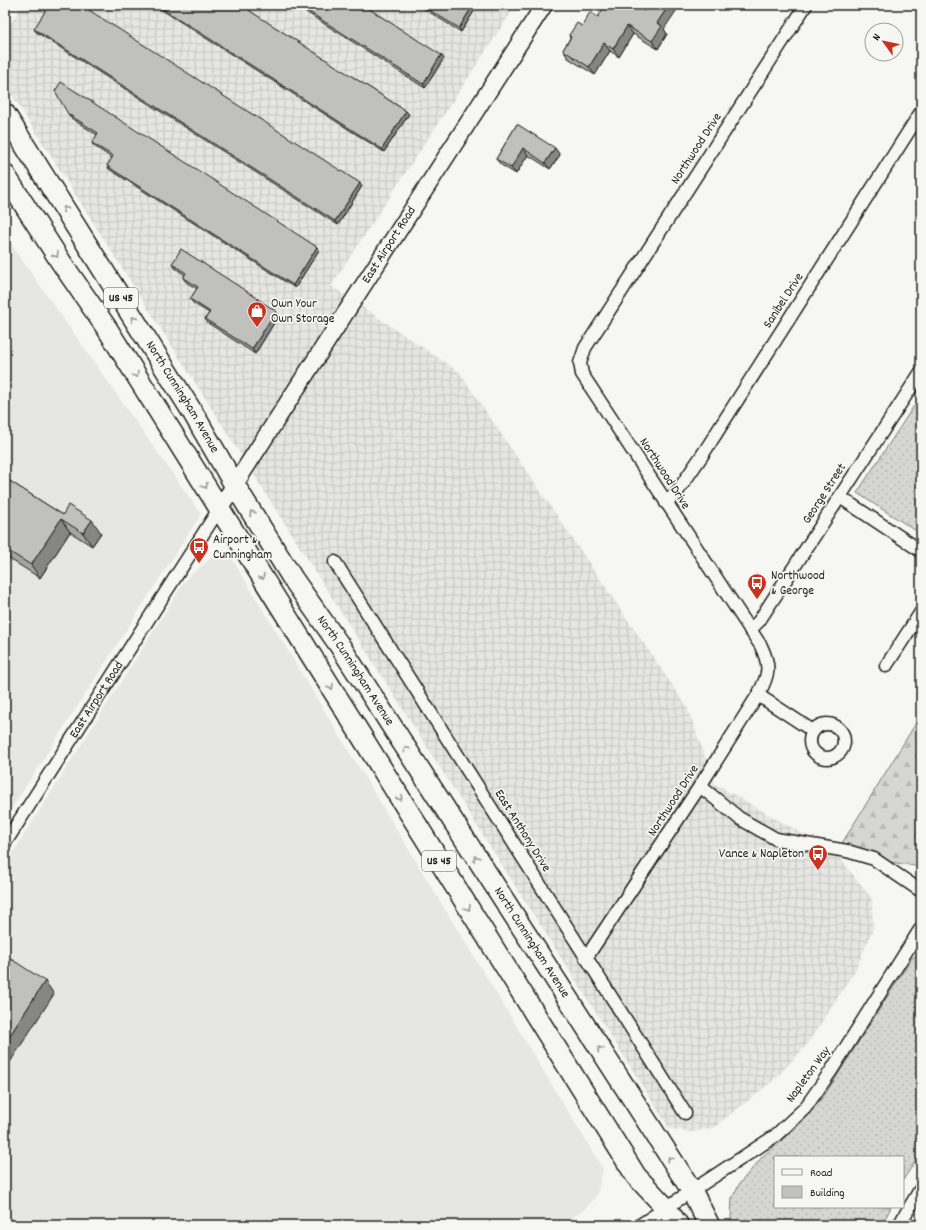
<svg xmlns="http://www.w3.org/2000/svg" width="926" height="1230" viewBox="0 0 926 1230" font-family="Dekko,sans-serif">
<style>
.built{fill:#e6e6e2}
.industrial{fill:url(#industrial-grid)}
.grass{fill:url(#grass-dots);stroke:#797977}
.forest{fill:url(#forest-firs);stroke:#797977}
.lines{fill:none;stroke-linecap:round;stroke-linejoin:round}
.minor-casing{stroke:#1c1c1c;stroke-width:15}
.tertiary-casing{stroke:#1c1c1c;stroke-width:19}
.primary-casing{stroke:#1c1c1c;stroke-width:23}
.minor{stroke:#f6f6f2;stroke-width:12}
.tertiary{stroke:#f6f6f2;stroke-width:16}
.primary{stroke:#f6f6f2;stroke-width:20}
.wall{fill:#a5a5a3;stroke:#1c1c1c}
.shaded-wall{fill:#868684;stroke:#1c1c1c}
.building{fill:#c0c0bd;stroke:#1c1c1c}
.oneway{stroke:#949492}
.labels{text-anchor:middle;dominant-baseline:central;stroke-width:3.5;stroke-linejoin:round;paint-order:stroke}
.shield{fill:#f6f6f2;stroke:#5d5d5c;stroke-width:1}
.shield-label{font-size:12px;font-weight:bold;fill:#1c1c1c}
.street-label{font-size:13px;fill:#1c1c1c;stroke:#f6f6f2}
.poi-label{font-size:13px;fill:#1c1c1c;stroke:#f6f6f2;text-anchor:start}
</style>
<defs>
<pattern id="industrial-grid" width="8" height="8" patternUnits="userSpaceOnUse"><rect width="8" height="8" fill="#e6e6e2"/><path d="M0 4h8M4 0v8" fill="none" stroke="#c5c5c1"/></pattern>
<pattern id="grass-dots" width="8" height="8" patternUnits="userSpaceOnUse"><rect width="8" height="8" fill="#d6d6d2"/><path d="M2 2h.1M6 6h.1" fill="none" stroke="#b7b7b4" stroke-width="1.8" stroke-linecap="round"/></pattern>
<pattern id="forest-firs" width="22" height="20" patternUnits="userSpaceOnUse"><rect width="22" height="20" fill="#d6d6d2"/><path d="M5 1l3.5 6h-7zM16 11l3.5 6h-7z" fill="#b7b7b4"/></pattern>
</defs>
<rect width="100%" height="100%" fill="#f6f6f2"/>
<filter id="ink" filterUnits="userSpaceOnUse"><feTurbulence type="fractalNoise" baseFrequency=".025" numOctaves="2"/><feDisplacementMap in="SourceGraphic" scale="8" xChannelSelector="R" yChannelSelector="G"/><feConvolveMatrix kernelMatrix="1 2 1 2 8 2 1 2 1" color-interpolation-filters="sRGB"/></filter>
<g filter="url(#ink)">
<g class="built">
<path d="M5 236 201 514 5 819Z"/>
<path d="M216 554 232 559 603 1169 597 1195 584 1210 561 1225H5V865L187 578Z"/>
</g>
<path class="industrial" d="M23 5H516L331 286 459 372 687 707 715 784 836 853 872 899 873 929 856 969 806 1046 774 1080 713 1128 691 1132 670 1129 5 84V32Z"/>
<g class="grass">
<path d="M921 395V534L857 493Z"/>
<path d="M921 953V1153L903 1180V1157H775V1207H891L882 1225H736L731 1218 732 1198 740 1183 763 1156 798 1126 826 1093 912 958Z"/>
</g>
<path class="forest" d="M921 715V867L836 853Z"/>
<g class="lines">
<g class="minor-casing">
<g id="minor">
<path d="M840 497 921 551"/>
<path d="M666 503 677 492 703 454 921 112"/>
<path d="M335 562 685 1113"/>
<path d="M750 630 759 621 921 372"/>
<path d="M886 666 921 612"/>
<path d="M758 695 813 731"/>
<circle cx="827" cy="741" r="17"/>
<path d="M700 786 739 818 776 839 847 851 874 859 921 891"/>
<path id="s1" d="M5 843 219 509"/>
<path d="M586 958 700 786 758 695C769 675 771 667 761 646L582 374 580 363 585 348 806 5"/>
<path d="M640 1225 775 1136 805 1108 831 1071 921 928"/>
<path d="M899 1225 921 1188"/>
</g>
</g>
<g class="tertiary-casing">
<g id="tertiary">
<path id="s2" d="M219 509 544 5"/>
</g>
</g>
<g class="primary-casing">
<g id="primary">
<path id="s3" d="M5 114 193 413 234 484 293 579 340 646 692 1191 709 1225"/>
<path d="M5 175 61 262 108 330 636 1176 666 1208 678 1225"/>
</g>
</g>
<use href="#minor" class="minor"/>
<use href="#tertiary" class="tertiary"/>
<use href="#primary" class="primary"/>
</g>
<g class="wall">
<path d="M154 5H242L252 13 406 111 409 114 384 152Z"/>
<path d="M295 5H363L444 58 425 88Z"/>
<path d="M418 5H478L461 32Z"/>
<path d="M598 17 664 29 667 34 658 49 633 34 619 57 610 51 595 75 568 58 563 50 570 38 569 35Z"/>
<path d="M34 29 362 186 338 225 36 32Z"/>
<path d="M68 114 317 247 319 250 295 288 109 169 107 166 112 158 94 146 92 143 97 135 71 118Z"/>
<path d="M517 124 560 155 550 169 528 155 516 174 501 165 496 159Z"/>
<path d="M172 264 257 298 260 301 279 315 255 354 208 323 205 319 209 313 193 303 190 299 197 289 186 282 183 278 185 275 175 268Z"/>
<path d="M5 478 63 515 101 533 92 546 70 532 40 578 5 556Z"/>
</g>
<g class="shaded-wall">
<path d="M473 5H478L461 32 459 28Z"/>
<path d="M669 5H680L664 29 667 34 658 49 652 41 657 23Z"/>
<path d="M627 26 633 34 619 57 613 49Z"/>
<path d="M604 43 610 51 595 75 589 67Z"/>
<path d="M441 55 444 58 425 88 423 84Z"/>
<path d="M406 111 409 114 384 152 382 149Z"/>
<path d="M523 148 528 155 516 174 511 168Z"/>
<path d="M555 148 560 155 550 169 545 163Z"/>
<path d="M360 183 362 186 338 225 335 221Z"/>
<path d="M317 247 319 250 295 288 293 285Z"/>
<path d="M276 311 279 315 255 354 252 349Z"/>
<path d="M61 519 70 532 40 578 31 565Z"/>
<path d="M92 520 101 533 92 546 83 533Z"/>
<path d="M45 981 54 994 5 1070V1043Z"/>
</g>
<g class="building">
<path d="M49 5H81L360 183 335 221 34 29Z"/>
<path d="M157 5H242L250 10V11L406 111 382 149Z"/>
<path d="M298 5H363L441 55 423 84Z"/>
<path d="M421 5H473L459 28Z"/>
<path d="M605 5H635L644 11 648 5H669L657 23 662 26 652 41 627 26 613 49 604 43 589 67 563 50 571 37 569 35 577 23 582 26 590 12 598 17Z"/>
<path d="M61 82 317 247 293 285 107 166 113 156 92 143 98 133 68 114 55 91Z"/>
<path d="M517 124 555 148 545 163 523 148 511 168 496 159Z"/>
<path d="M181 249 257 298V299L276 311 252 349 205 319 210 312 190 299 198 287 183 278 186 273 172 264Z"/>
<path d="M5 478 63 515 68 505 92 520 83 533 61 519 31 565 5 549Z"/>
<path d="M5 955 45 981 5 1043Z"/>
</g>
<defs><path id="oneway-chevron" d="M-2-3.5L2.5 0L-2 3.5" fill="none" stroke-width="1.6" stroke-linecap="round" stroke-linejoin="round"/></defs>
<g class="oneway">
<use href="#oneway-chevron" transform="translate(65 209) rotate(-122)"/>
<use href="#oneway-chevron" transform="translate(56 255) rotate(57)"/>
<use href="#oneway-chevron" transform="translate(134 319) rotate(-122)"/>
<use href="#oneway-chevron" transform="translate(136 375) rotate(58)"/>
<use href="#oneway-chevron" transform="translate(205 486) rotate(58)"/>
<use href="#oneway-chevron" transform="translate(252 513) rotate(-122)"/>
<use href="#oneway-chevron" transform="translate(262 577) rotate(58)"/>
<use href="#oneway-chevron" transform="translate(331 687) rotate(58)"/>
<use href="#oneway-chevron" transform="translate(406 749) rotate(-123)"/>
<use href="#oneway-chevron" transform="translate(400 798) rotate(58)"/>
<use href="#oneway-chevron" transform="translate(476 858) rotate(-123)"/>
<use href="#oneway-chevron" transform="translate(468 908) rotate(58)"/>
<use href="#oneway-chevron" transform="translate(600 1049) rotate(-123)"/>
<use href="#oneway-chevron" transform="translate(670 1159) rotate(-123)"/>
</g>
</g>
<defs>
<g id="shop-pin" transform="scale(1)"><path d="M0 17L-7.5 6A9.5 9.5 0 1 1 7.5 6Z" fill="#c8321e" stroke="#f6f6f2"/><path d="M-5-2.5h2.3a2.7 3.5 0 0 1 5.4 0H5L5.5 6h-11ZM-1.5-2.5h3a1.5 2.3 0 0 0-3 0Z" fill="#fff"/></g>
<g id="bus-pin" transform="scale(1)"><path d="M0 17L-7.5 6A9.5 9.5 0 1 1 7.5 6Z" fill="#c8321e" stroke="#f6f6f2"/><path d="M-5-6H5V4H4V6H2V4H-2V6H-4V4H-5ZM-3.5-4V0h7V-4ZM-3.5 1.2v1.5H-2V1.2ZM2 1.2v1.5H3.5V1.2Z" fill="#fff"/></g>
</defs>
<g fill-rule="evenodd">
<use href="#shop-pin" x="257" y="311"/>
<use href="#bus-pin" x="199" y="547"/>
<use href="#bus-pin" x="757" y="583"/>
<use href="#bus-pin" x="818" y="854"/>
</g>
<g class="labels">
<g class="shield">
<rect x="104" y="288" width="34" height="20" rx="3"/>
<rect x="422" y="851" width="34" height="20" rx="3"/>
</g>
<g class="shield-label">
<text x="121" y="298">US 45</text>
<text x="439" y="861">US 45</text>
</g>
<g class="street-label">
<text transform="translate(697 149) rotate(-57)">Northwood Drive</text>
<text stroke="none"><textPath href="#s2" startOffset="314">East Airport Road</textPath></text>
<text transform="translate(784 301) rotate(-57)">Sanibel Drive</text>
<text stroke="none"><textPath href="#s3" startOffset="334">North Cunningham Avenue</textPath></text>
<text transform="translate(664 474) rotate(57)">Northwood Drive</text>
<text transform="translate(825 494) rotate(-57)">George Street</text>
<text stroke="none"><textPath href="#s3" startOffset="658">North Cunningham Avenue</textPath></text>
<text stroke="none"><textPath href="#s1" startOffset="170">East Airport Road</textPath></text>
<text transform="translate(674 801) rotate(-57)">Northwood Drive</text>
<text transform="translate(522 831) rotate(58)">East Anthony Drive</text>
<text stroke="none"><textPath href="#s3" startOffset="982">North Cunningham Avenue</textPath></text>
<text transform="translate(809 1075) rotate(-54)">Napleton Way</text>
</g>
<g class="poi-label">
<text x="271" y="304">Own Your<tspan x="271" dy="15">Own Storage</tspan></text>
<text x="213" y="540">Airport &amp;<tspan x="213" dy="15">Cunningham</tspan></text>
<text x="771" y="576">Northwood<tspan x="771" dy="15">&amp; George</tspan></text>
<text x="804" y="854" text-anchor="end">Vance &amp; Napleton</text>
</g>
</g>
<rect width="926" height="1230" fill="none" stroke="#f6f6f2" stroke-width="20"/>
<rect x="10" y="10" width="906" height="1210" fill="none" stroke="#1c1c1c" stroke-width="1.5" filter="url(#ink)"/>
<rect x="774" y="1156" width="130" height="52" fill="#f6f6f2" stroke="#9f9f9c"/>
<rect x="782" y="1169" width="20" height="6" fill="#f6f6f2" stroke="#9f9f9c"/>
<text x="810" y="1176" font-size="12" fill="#1c1c1c">Road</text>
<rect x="782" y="1186" width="20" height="12" fill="#c0c0bd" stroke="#9f9f9c"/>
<text x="810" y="1196" font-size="12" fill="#1c1c1c">Building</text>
<g transform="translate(884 42) rotate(303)"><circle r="19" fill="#f6f6f2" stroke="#9f9f9c"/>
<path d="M0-3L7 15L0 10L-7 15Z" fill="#c8321e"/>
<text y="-6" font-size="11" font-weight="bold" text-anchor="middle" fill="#1c1c1c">N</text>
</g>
</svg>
